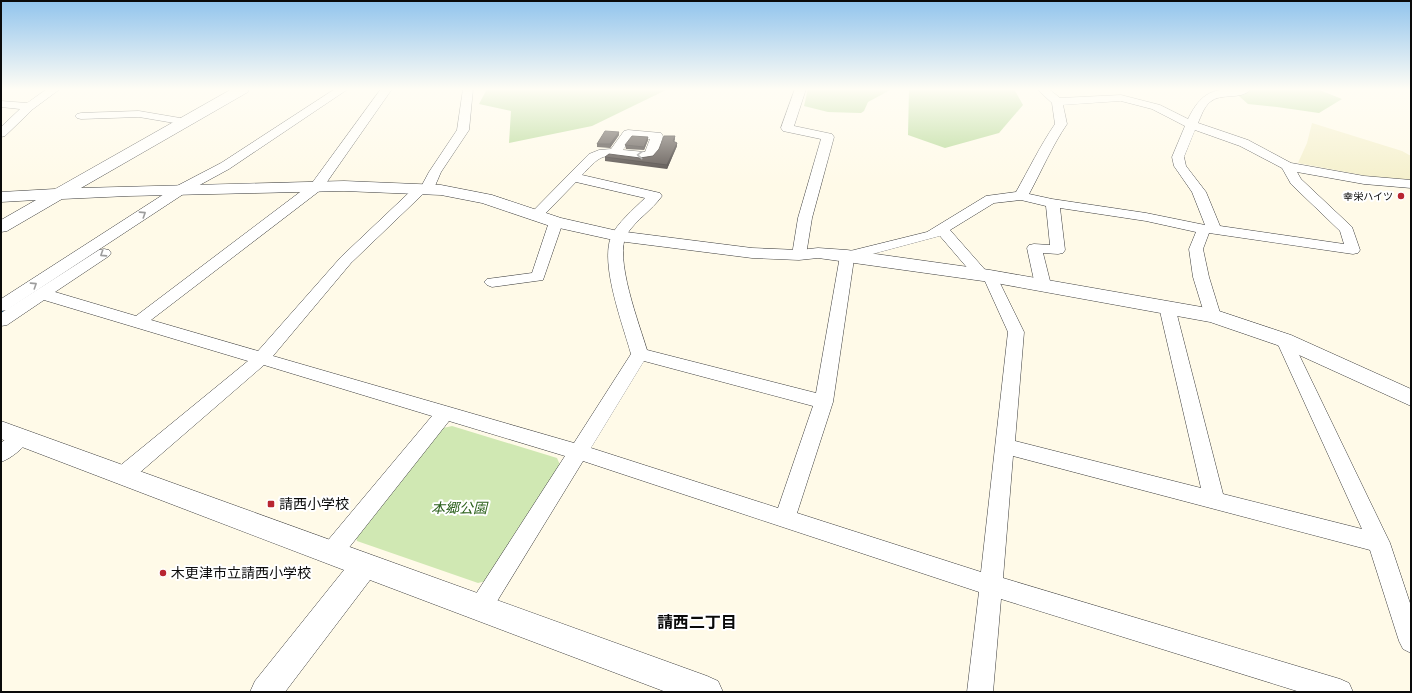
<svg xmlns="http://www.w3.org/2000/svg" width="1412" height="693" viewBox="0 0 1412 693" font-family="'Crimson Pro','Noto Sans JP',serif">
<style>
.farmland{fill:#f4efc9}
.green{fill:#d0e8b3}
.forest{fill:#b4d893}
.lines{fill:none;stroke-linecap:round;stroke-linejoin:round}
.stream{stroke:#3594cc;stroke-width:5}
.minor-casing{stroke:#3d3d3d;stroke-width:1}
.tertiary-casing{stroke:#3d3d3d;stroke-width:1}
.minor{fill:#fff;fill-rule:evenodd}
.tertiary{fill:#fff;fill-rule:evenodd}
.wall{fill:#47403d}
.shaded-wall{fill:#3a3432}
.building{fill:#534b47;stroke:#3a3432}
.oneway{stroke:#9d9d9d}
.poi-dot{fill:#b82530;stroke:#fff;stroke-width:1.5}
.labels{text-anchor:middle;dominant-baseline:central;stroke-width:4;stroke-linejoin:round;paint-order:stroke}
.far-poi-label{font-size:10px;fill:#0a0a0a;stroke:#fff;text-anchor:end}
.near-poi-label{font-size:14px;fill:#0a0a0a;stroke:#fff;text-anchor:start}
.near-park-label{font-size:14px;font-style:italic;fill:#2c611c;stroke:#fff}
.near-neighbourhood-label{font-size:16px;font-weight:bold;fill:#0a0a0a;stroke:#fff}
</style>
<rect width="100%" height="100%" fill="#fffae8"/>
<path class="farmland" d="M1312 123 1402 151 1411 156V180L1367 176 1298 163 1307 143Z"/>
<path class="green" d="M452 426 557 458 561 467 490 580 478 583 357 541 355 535 439 429Z"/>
<g class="forest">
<path d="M487 89H668L592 126 509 143 511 111 479 104Z"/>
<path d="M808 89H892L868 102 864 111 861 113 828 112 804 106Z"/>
<path d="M909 89H1014L1023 105 999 133 945 148 908 135Z"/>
<path d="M1231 89H1317L1342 99 1319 113 1277 107 1248 104Z"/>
</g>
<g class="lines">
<path class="stream" d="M1 313 10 307"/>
<g class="minor-casing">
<g id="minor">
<path d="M47 89H60L33 109 5 136 1 137V127L20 109 1 107V101L27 103Z"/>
<path d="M335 89H348L229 169 185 193 7 310 1 311V299L175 187 221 163Z"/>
<path d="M381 89H392L322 189 151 320 258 351 341 257 416 186 422 185 429 172 457 130 463 89H473L469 130 441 172 432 193H424L351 263 273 356 574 443 631 354C623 325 600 265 611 237 616 224 635 208 645 198L576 182 540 219 535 220 530 219 528 216 589 154 599 150 611 149 624 131 628 130 661 133 663 136C661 142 660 149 657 154 649 168 617 153 603 157 595 160 588 169 582 175L660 193 662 196C652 210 636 220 627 234 613 256 640 326 647 350L816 393 840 256 842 253 927 232 986 196 1016 192C1029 169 1040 146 1055 124L1052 103 1037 89H1049L1060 98 1121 95 1160 105 1188 119C1204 86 1219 89 1251 89 1241 101 1221 92 1210 102 1204 107 1201 116 1198 123L1248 140 1291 163 1364 176 1411 180V188L1364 184 1297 172 1301 179 1352 227 1360 250 1358 253 1353 254 1209 233 1203 249 1209 277 1221 316 1219 320 1213 321 1207 320 1205 316 1193 277 1189 249 1196 232 1146 221 1060 208 1065 250 1063 253 1058 254 1043 253 1051 285 1048 288 1043 290 1038 288 1035 285 1027 248 1029 245 1034 244 1050 245 1046 206 1021 200 994 203 950 230 987 272 995 273 1024 332 1015 441 1201 488 1159 307 1161 303 1167 302 1173 303 1175 307 1223 494 1362 529 1276 340 1278 336 1284 334 1290 336 1390 543 1411 606V653L1403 649 1399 641 1370 550 1013 456 1003 578 1340 679 1349 683 1353 692H1300L1001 599 993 692H967L979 592 583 461 488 616 480 619 472 616 468 608 472 600 565 456 449 421 340 559 332 562 324 559 321 552 324 545 432 416 264 365 130 481 123 483 116 481 113 475 116 469 248 361 44 300 7 325 1 326V313L99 250 104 249 109 250 111 253 109 256 55 292 136 316 312 183ZM1121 101 1152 109 1185 126 1172 157 1174 166 1192 192 1205 225 1146 213 1052 199 1029 194C1042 170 1052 146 1067 124L1063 105ZM1195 130 1240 146 1282 168 1291 184 1340 231 1344 244 1220 226 1206 192 1186 166 1184 157ZM631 138 650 139 645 152 623 150ZM940 236 976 278 984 279 1008 332 981 572 797 513 833 402 854 259ZM644 361 813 406 778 508 591 448Z"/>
<path d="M795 89H806L794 126 832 134 834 137 812 218 806 255 804 258 799 259 794 258 792 255 798 218 821 139 783 131 781 128Z"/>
<path d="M139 111 186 119 190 120 192 122 190 124 186 125 139 117 81 119 77 118 75 116 77 114 81 113Z"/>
<path d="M556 218 561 219 563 222 543 280 492 287 487 285 484 282 487 279 532 273 549 222 551 219Z"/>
<path d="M21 430 28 432 31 437C25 447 12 458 1 462V443L14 432Z"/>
</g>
</g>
<g class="tertiary-casing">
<g id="tertiary">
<path d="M232 89H249L248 92 81 188 344 181 441 185 492 195 561 218 618 231 752 248 799 250 818 248 847 250 990 270 1213 309 1291 335 1411 389V406L1277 345 1210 322 990 282 847 262 818 258 799 260 752 258 618 241 550 226 482 203 441 195 344 191 128 196 62 199 7 231 1 232V220L36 200 1 202V192L55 189Z"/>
<path d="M1 421 707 676 718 681 723 692H666L370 580 285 692H250L255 681 344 570 1 439Z"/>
</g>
</g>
<use href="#minor" class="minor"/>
<use href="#tertiary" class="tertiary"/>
</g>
<g class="wall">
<path d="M619 132V135L610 148 597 147V144Z"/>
<path d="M675 136V140L674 142 677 143V146L667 169 605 161V157L640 158 653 156Z"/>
<path d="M648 137V140L644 150 626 149 625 145Z"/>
</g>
<g class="shaded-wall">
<path d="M619 132V135L610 148V144Z"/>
<path d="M648 137V140L644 150V147Z"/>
<path d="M677 143V146L667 169V165Z"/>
</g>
<g class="building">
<path d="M605 131 619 132 610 144H597Z"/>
<path d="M632 136 648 137 644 147 625 145Z"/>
<path d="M664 136H675L673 141 677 143 667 165 605 157 609 154 640 158 653 156 659 149Z"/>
</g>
<defs><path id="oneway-chevron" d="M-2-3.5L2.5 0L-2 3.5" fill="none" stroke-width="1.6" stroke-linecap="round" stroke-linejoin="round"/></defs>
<g class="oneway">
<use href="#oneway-chevron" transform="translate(640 155) rotate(-177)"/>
<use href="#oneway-chevron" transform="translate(143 214) rotate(-33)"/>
<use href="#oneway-chevron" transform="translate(103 254) rotate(147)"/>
<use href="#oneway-chevron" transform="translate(34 285) rotate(-33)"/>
</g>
<linearGradient id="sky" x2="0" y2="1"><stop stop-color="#91c4ed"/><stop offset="0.48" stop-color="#fffdf5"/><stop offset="1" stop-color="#fffdf5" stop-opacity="0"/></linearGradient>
<rect width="1412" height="186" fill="url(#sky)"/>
<g class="poi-dot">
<circle cx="1401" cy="196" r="4"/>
<rect x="267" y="500" width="8" height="8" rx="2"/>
<circle cx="163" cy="573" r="4"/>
</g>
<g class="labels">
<g class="far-poi-label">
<text x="1393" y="196">幸栄ハイツ</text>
</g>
<g class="near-poi-label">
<text x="279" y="504">請西小学校</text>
<text x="171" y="573">木更津市立請西小学校</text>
</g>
<g class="near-park-label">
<text x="459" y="508">本郷公園</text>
</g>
<g class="near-neighbourhood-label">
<text x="697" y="622">請西二丁目</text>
</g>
</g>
<rect width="1412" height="693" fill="none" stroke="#0a0a0a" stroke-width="4"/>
</svg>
